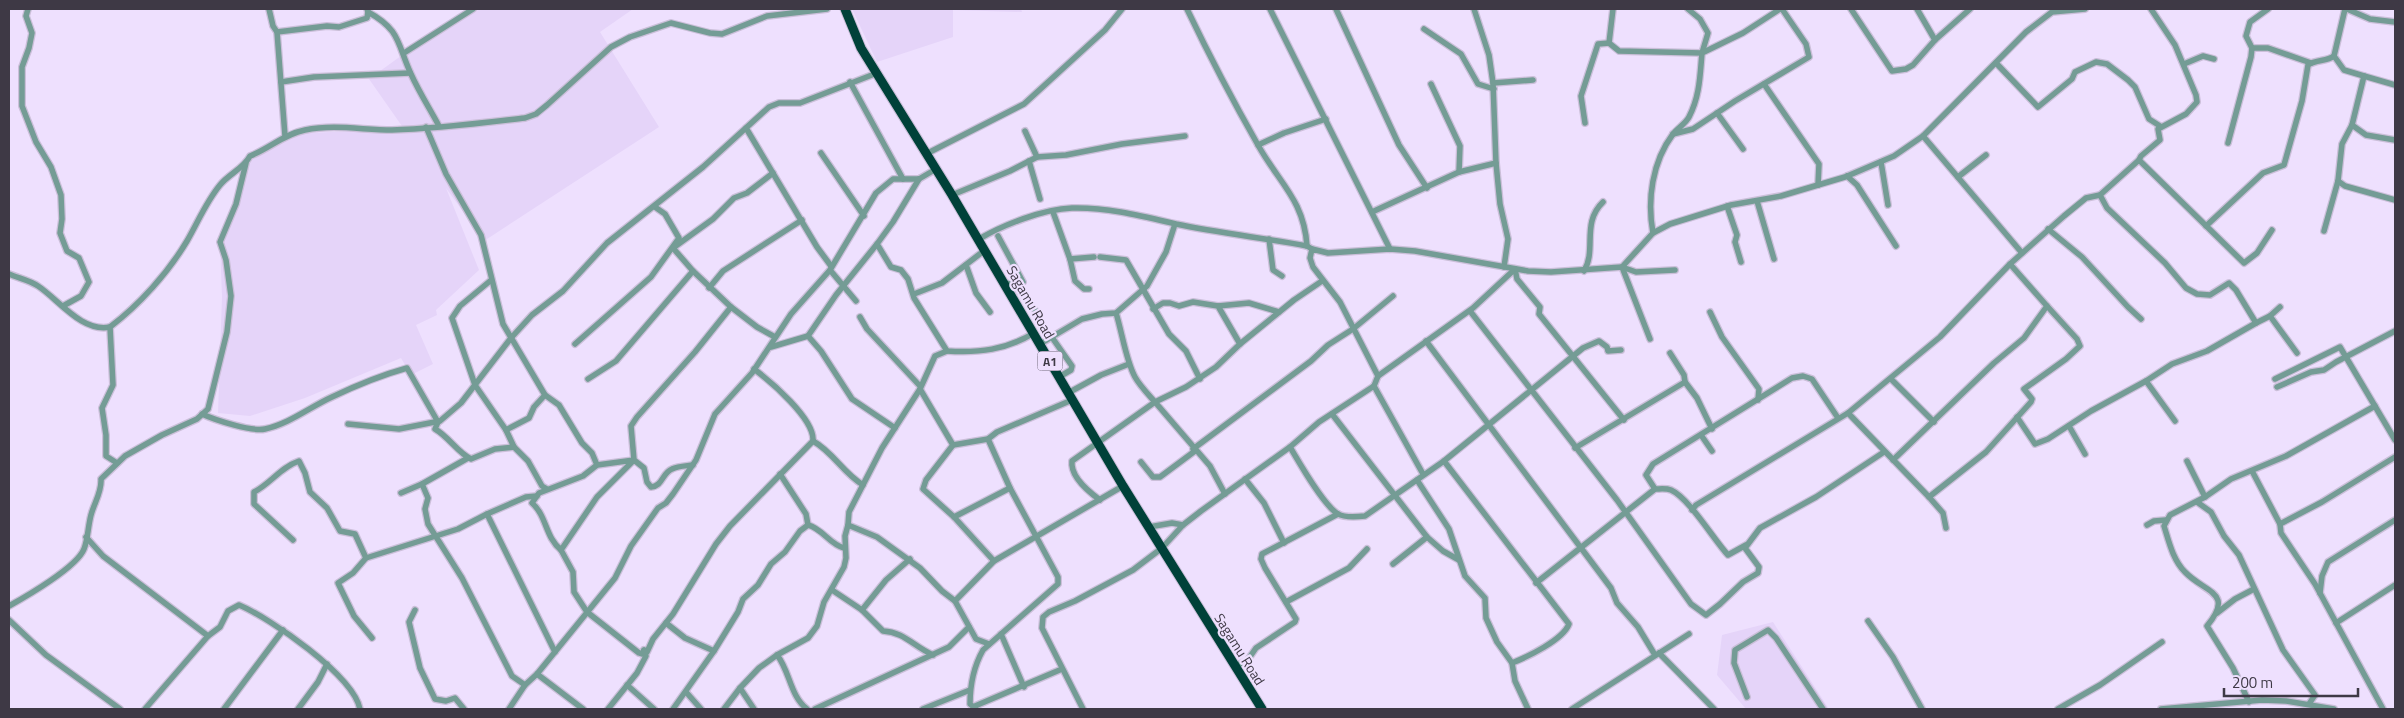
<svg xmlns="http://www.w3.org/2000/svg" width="2404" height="718" viewBox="0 0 2404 718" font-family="'Titillium Web',sans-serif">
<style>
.built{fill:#e5d4f9}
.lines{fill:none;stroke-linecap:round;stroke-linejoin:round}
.minor-casing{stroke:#cbbfd9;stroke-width:8}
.highway-casing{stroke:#cbbfd9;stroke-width:11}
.minor{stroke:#749c95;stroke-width:5.5}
.highway{stroke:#004139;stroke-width:9}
.labels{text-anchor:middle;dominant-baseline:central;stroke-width:4.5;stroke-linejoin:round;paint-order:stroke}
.shield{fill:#eee0fe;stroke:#736b7c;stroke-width:1}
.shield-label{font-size:12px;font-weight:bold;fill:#3e3945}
.street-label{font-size:14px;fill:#3e3945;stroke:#eee0fe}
</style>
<rect width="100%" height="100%" fill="#eee0fe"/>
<g class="built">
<path d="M466 9H633L600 32 659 127 484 241 446 188 479 270 436 310 437 315 416 325 433 364 411 375 401 358 305 398 250 416 218 413 222 297 220 242 236 210 246 159 254 150 282 134 404 129 369 79Z"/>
<path d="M852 9H1021L1022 12 953 10V37L877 62Z"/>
<path d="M1773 622 1829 709H1746L1717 675 1722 635Z"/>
</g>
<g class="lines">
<g class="minor-casing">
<g id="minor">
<path d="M28 9 26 16 32 33 29 48 22 67V106L36 142 51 167 61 195 62 219 60 233 67 251 79 258 89 282 81 296 63 306"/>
<path d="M269 9 273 26 277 32 285 136"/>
<path d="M367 9 368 12C401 30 397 44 411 74 419 92 430 109 439 126"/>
<path d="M1187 9C1209 55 1233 101 1258 145 1279 183 1304 200 1307 246"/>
<path d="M1270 9 1390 249"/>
<path d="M1336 9 1399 145 1427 188"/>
<path d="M1474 9 1489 55 1493 83 1496 163 1500 204 1508 239 1504 267"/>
<path d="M1613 9 1609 43 1619 51 1702 53 1708 33 1700 19 1688 9"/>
<path d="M1851 9 1892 71 1906 69 1913 65 1935 40 1970 9"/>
<path d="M1917 9 1935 40"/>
<path d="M2347 9 2370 19 2395 22"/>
<path d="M1424 29 1461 54 1478 84 1494 89"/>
<path d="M277 32 327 26 339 27 367 18 368 12"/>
<path d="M2252 48H2268L2311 63"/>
<path d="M404 53 473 9"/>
<path d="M1996 63 2038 107 2072 79 2075 72 2096 62 2107 64 2128 80 2135 87 2149 119 2160 126"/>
<path d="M2184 64 2203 56 2214 59"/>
<path d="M2364 76 2395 85"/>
<path d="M281 82 314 77 410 73"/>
<path d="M850 82 903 179"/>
<path d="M1493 83 1533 80"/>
<path d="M1431 84 1460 146 1459 172"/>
<path d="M1764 84 1819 164 1818 185"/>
<path d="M1717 113 1743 149"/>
<path d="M1585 123 1581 96 1598 44 1609 43"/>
<path d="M2352 125 2366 135 2395 140"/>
<path d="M426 127 446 174 481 235 503 324 545 395 559 405 582 443 592 453 597 465"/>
<path d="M746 128 817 247 831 266"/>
<path d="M1025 131 1037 157"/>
<path d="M1673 134 1693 129 1735 101 1809 57 1806 44 1782 9"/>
<path d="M1923 136 2022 253"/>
<path d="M2228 143 2251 57 2252 48 2246 36 2250 22 2268 9"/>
<path d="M1258 145 1284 133 1326 119"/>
<path d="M821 153 864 216"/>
<path d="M926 154 1024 104 1105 30 1122 9"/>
<path d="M2139 160 2141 156 2160 140 2158 129 2186 114 2197 102 2196 95 2175 45 2151 9"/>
<path d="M1029 161 1040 199"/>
<path d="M1881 162 1888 205"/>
<path d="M1847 176 1857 185 1896 246"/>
<path d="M1958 177 1986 155"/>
<path d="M919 179 893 222 877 244 891 267 901 270 908 279 914 298 947 351C979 353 1006 350 1034 333"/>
<path d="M2338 181 2345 186 2395 200"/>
<path d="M952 195 1010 171 1037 157 1066 155 1122 144 1185 136"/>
<path d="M2100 195 2107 208 2165 263 2186 288 2197 294 2210 295 2229 283 2236 290 2256 323 2270 316 2297 353"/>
<path d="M1757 201 1774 259"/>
<path d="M1727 206 1737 235 1735 242 1741 262"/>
<path d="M1053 212 1070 259 1075 281 1084 289H1089"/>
<path d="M1372 212 1459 172 1496 163"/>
<path d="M2206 226 2263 173 2284 165 2302 101 2308 65C2317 59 2326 62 2334 56L2345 9"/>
<path d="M2048 229 2082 257 2128 307 2141 319"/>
<path d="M2324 231 2338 181 2342 144 2352 125 2364 76 2344 70 2334 56"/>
<path d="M1653 233C1647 200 1652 162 1673 134 1678 128 1686 123 1689 117 1700 96 1700 75 1702 53L1743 33 1780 9"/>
<path d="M998 236 1023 282 1019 285 1004 283"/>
<path d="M979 239C1003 225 1043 209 1072 208 1107 207 1142 216 1176 224 1219 233 1264 238 1307 246L1312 249"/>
<path d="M1269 239 1273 270 1282 276"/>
<path d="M1100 257 1126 260 1169 334 1186 351 1200 379"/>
<path d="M1070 259 1094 257"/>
<path d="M966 265 976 293 990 312"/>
<path d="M1622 267 1653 233 1670 224 1731 205 1781 196 1845 177 1894 156 1923 136 2026 32 2052 12 2085 9"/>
<path d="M1622 267 1650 339"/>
<path d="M1515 269 1517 279 1540 307 1539 314 1624 420"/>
<path d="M830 270 856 301"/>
<path d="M693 271 673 248 713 219 734 198 747 193 773 173"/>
<path d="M1584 271C1597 250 1581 223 1603 202"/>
<path d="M9 274C18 278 29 280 38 286 58 299 82 333 110 327 139 305 168 273 187 241 198 222 206 202 220 185 229 174 244 168 250 156 269 149 284 134 305 130 334 124 363 130 392 130 436 129 482 123 525 118L536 114 547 105 611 47 630 37 671 23 710 33 722 34 767 16 827 9"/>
<path d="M490 281 460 306 452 318 475 385 506 430 514 447 528 461 542 486 547 489"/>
<path d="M1017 285 1018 289 1035 310"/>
<path d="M709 288 723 271 802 220"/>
<path d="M914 294 942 283 985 250"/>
<path d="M1218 306 1249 303 1279 312"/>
<path d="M1153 309 1163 303H1170L1179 306 1193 302 1218 306 1240 344"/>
<path d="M1470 311 1617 500 1691 604 1706 615 1720 604 1743 582 1758 573 1759 567 1745 548 1760 528 1816 497 1884 452"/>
<path d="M1710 312 1722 337 1759 389 1758 400"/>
<path d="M2270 316 2280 307"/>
<path d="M860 317 867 329 920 386"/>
<path d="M110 327 113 385 102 408 106 435V456L117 463"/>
<path d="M808 336 836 295 877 244"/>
<path d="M1051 336 1072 366 1071 370 1059 377"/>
<path d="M1426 341 1611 588 1617 603 1638 627 1655 655"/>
<path d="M575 344 651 277 679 238 665 214 655 207"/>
<path d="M1040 344 1082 319 1102 314 1116 313 1147 286 1166 252 1175 224"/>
<path d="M771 347 808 336 821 351 852 399 895 428"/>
<path d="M1670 353 1684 375 1685 382 1697 398 1712 429"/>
<path d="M754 369C770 381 815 419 813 441"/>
<path d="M1378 376 1473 308 1515 269"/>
<path d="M588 379 616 361 693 271 731 307"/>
<path d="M1891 379 1934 422"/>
<path d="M2275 379 2340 347 2395 440"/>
<path d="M2146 381 2172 364 2207 351 2256 323"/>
<path d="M1374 386 1423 474"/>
<path d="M2277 387 2311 372 2324 370 2336 362 2395 331"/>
<path d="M920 389 953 445 988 439 997 432 1072 400"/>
<path d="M1068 393 1101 375 1129 364"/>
<path d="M1848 413 1940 337 2010 264 2064 216 2086 198 2100 195 2139 160 2244 263 2257 253 2272 230"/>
<path d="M202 414C215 420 252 432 265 429 289 424 310 407 332 397 355 386 382 375 407 368L438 422 435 429C449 437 457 452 471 459L495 449 514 447"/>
<path d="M1332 414 1427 537 1443 551 1459 560"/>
<path d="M2017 417 2035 444 2048 439 2091 411 2146 381 2175 421"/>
<path d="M348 424 399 429 440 421 461 403 511 338 532 315 563 291 607 243 703 167 769 107 779 103H800L877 73"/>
<path d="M2069 426 2085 454"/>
<path d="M506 430 529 418 534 407 545 395"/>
<path d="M1701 435 1712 451"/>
<path d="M813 441C833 452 843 473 863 485"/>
<path d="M953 445 926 480 923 489 954 517 994 561"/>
<path d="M1290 447C1299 462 1323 505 1338 514 1345 518 1356 517 1365 516L1444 461 1583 348 1599 341 1607 347 1608 351 1621 350"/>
<path d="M1575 448 1685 382"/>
<path d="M1193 449 1311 361 1328 345 1353 329 1393 296"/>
<path d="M1893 460 1994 363 2024 338 2047 306 2010 264"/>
<path d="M1444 461 1569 624C1563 640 1527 657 1512 663"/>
<path d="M2187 461 2205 497"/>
<path d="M1141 462 1153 477H1160L1195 451"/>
<path d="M693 465C686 466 678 466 672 469 662 473 663 486 651 487L647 482 644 468 634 460 597 465 583 476 539 493 532 503C547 516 545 537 561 550L597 497 634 460 631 426 637 417 695 352 731 307 757 327 775 337"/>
<path d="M2252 471 2280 524 2281 533 2315 584 2383 709"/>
<path d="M780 474 806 514 808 525"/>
<path d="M1245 479 1264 503 1284 543"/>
<path d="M1417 480 1449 529 1465 576 1485 598 1486 618 1497 642 1512 663 1515 681 1528 709"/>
<path d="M422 484 428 498 425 509 428 524 462 578 512 676 525 685"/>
<path d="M1655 489 1646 475 1653 464 1792 378 1803 376 1812 379 1838 418"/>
<path d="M401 493 422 484 468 458"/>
<path d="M1225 494 1210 466 1155 402 1186 387 1216 367 1240 344 1294 300 1322 281"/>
<path d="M537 496 526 497 487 514 555 652"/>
<path d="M1929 497 1986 452 2031 402 2032 399 2024 389 2066 359 2080 346 2077 339 2047 306"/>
<path d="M1100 500C1089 492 1070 476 1072 461L1155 402C1148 394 1140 386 1135 377 1126 361 1122 332 1116 313"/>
<path d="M2197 502 2211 512 2224 536 2239 555 2283 650 2315 695 2309 704"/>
<path d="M1692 510 1696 505 1848 413 1929 497 1943 513 1946 528"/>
<path d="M954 517 1010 488"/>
<path d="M2280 524 2322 502 2395 457"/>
<path d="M848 525 877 537 920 568 942 591 955 601 976 639 989 644"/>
<path d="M2147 525 2154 521 2166 520"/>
<path d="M1149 527 1172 523 1183 525"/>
<path d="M86 537 103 556 208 636 220 627 228 611 239 605C270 618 353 675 360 709"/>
<path d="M293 540 254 504V492C270 484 281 467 299 461L305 473 310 492 327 508 340 531 355 534 366 558 458 529 487 514"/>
<path d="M561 550 573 572 574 592 587 612 639 653 642 654 644 650 647 652 653 639 673 614 716 544 730 526 813 441"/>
<path d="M366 558 353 573 338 583 354 616 372 638"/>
<path d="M1393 564 1427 537"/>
<path d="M1536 583 1655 489C1660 489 1666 488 1671 490 1689 498 1714 540 1728 555L1746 545"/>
<path d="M832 590 862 610 883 631C904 632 913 646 933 655"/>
<path d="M2320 593 2322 576 2328 562 2395 520"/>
<path d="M955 601 994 561 1123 486"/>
<path d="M1286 602 1349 568 1367 549"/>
<path d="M9 606C27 596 77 567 84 549 88 539 88 526 91 515 94 503 102 492 101 479L125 456 162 435 197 419 208 409 227 332 231 296 226 260 220 242 236 204 246 163"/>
<path d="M415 610 409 622 420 668 435 699 446 701 455 698 464 709"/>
<path d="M862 610 886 580 910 559"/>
<path d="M2217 613 2235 599 2254 589"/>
<path d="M9 620 46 655 120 709"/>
<path d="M1868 621 1893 657 1922 709"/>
<path d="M666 623 685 638 714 651"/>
<path d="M2336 623 2395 585"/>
<path d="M1001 634 1024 687"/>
<path d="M1659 653 1714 709"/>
<path d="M777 655C790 671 790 696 807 709"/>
<path d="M1235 666 1247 661 1256 648 1295 622 1296 619 1265 568 1261 559 1262 554 1338 514"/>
<path d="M537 674 583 709"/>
<path d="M627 685 654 709"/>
<path d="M740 688 754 709"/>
<path d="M686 692 701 709"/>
<path d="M1747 697 1734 663 1735 650 1768 630 1776 638 1823 709"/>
<path d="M2249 702 2233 668 2207 626C2235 592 2205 593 2185 572 2173 560 2169 542 2164 526L2170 515 2205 497 2231 479 2286 456 2375 406"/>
<path d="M975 706 1062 669"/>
<path d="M145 709 208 636"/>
<path d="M224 709 283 630"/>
<path d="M298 709 318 682 327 664"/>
<path d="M509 709 525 685 537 674 615 578 631 546 658 508 666 503 673 494 696 460 715 414 752 373 791 314 830 270 876 193 893 179H919L936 169"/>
<path d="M608 709 637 673 646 656 644 650"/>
<path d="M673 709 714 651 738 612 743 599 758 585 771 564 785 552 800 531 808 525C823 529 829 544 844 548"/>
<path d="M724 709 740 688 759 668 777 655 808 638 817 626 824 602 844 567 846 558 845 536 848 525 849 512 882 448 920 389 935 356 947 351"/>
<path d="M815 709 949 647 969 627"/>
<path d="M923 709 970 690"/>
<path d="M976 709 970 704C970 686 974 666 983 650L1058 584V577L1010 488 988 439"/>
<path d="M1083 709 1042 628 1043 617 1049 612 1075 601 1133 570 1162 548 1183 525 1201 511 1290 447 1319 422 1374 386 1378 376 1340 302 1313 267 1310 258 1312 249 1328 253 1390 249 1415 251 1528 271 1551 272 1622 267 1636 272 1675 270"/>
<path d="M1572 709 1689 634"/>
<path d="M2058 709 2100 685 2162 642"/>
<path d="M2161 709 2262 700 2286 701 2334 709"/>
</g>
</g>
<g class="highway-casing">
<path id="highway" d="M845 9 861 48 952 195 1123 486 1262 709"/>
</g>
<use href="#minor" class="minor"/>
<use href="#highway" class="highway"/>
</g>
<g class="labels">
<rect class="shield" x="1037.5" y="351.5" width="25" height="19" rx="4"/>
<g class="shield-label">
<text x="1050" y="361">A1</text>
</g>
<g class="street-label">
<text transform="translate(1031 302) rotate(60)">Sagamu Road</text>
<text transform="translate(1240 649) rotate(58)">Sagamu Road</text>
</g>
</g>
<rect width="2404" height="718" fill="none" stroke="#3e3945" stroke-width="20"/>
<path d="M2224 688v8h134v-8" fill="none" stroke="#3e3945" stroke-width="2.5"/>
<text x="2232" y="688" font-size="15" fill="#3e3945" stroke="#eee0fe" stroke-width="4" paint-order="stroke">200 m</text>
</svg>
